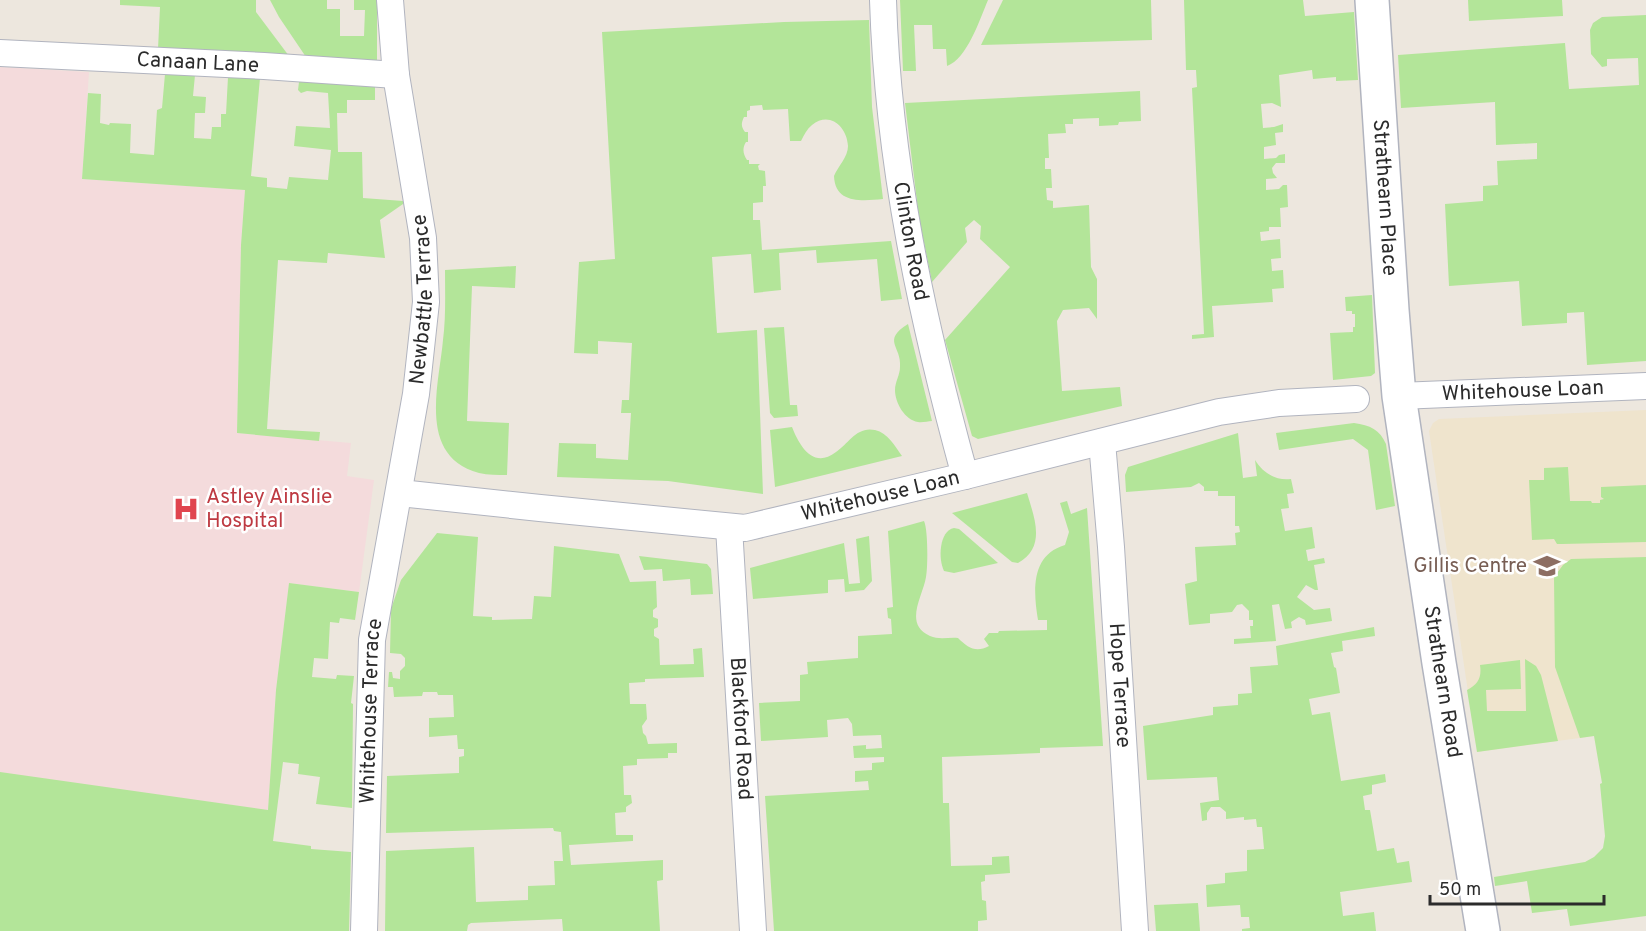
<svg xmlns="http://www.w3.org/2000/svg" width="1646" height="931" viewBox="0 0 1646 931" font-family="Overpass,sans-serif">
<style>
.education{fill:#efe4cd}
.medical{fill:#f4dbdc}
.green{fill:#b3e599}
.lines{fill:none;stroke-linecap:round;stroke-linejoin:round}
.street-casing{stroke:#b1b4bf;stroke-width:28}
.secondary-casing{stroke:#b1b4bf;stroke-width:36}
.street{stroke:#fff;stroke-width:26}
.secondary{stroke:#fff;stroke-width:33}
.labels{text-anchor:middle;dominant-baseline:central;stroke-width:5;stroke-linejoin:round;paint-order:stroke}
.street-label{font-size:21px;fill:#2b2b2b;stroke:#fff}
.health-label{font-size:21px;fill:#be3a42;stroke:#fff;text-anchor:start}
.education-label{font-size:21px;fill:#785e54;stroke:#fff;text-anchor:end}
</style>
<rect width="100%" height="100%" fill="#ede7de"/>
<path class="education" d="M1646 410V729L1477 752 1429 431 1433 423 1439 419Z"/>
<path class="medical" d="M0 67 89 72 82 179 245 190 241 245 237 433 351 443 347 476 374 480 359 592 289 583 276 690 266 845 349 931H0Z"/>
<g class="green">
<path d="M120 0H256V12L289 56 158 49 160 7 120 5Z"/>
<path d="M270 0H327V9H340V36H364L365 10H354V0H377V61L306 57 279 17Z"/>
<path d="M900 0H988C980 19 967 59 947 66L946 49H933L932 25H914L916 71H903Z"/>
<path d="M1003 0H1151L1152 40 981 45Z"/>
<path d="M1184 0H1303L1305 16 1354 12 1358 80 1336 81V77L1313 79 1312 70 1279 75 1281 107 1272 103 1261 104 1263 128 1274 127 1283 124V132L1275 133 1276 145 1264 147V159L1276 158 1279 155 1285 154V163H1276L1272 168 1273 173 1277 178 1266 179V190L1279 189 1283 185H1287L1288 207 1280 208 1281 227H1269V231L1260 232 1261 241 1280 239 1281 258 1271 259 1272 271 1283 270 1284 288 1272 289 1273 302 1212 306 1214 337 1192 339V335L1204 334 1192 88 1197 87 1196 70H1186Z"/>
<path d="M1468 0H1562L1563 16 1469 21Z"/>
<path d="M1646 15V361L1587 365 1584 312 1567 313V323L1522 326 1519 281 1449 286 1445 204 1483 201V186L1498 185 1497 161 1537 159V143L1496 145 1495 102 1401 108 1398 55 1565 43 1569 89 1639 85 1638 58 1607 59V66L1602 67 1591 54 1590 30 1593 23 1602 17Z"/>
<path d="M869 20 872 107 883 199C862 201 835 204 834 176 838 166 848 157 848 146 847 126 829 111 812 125 807 129 804 135 801 141H790L788 109 763 110 762 105 750 106V110L747 111V117H744C741 123 741 127 745 132H748V142H746C742 148 743 154 747 160H749V164H760L758 166 759 170 765 171 766 186H763V202L753 203V220H760L762 250 891 241 902 299 881 301 877 259 817 263 816 250 779 253 781 290 754 293 751 254 712 257 717 333 757 330 763 494 668 481 557 477 559 443 596 444V458L628 460 631 413H621L622 400H629L632 343 598 341V354L574 353 579 262 615 259 602 32 784 22Z"/>
<path d="M165 74 195 75 193 96 206 97 205 113H195L194 138 211 139 212 127H221V114H226L228 77 260 78 251 176 267 178V187L287 189 289 177 328 180 331 150 294 146 296 126 330 128 328 93 307 91 301 93 298 90 299 82 302 80 375 85V100H347V113H337L338 152H362L363 198 403 201V204L380 220 385 258 328 253 327 263 278 260 267 429 320 432 319 441 237 433 241 245 245 190 82 179 88 93 101 94 100 123 109 125 110 123 131 124 130 153 154 155 157 110 162 108Z"/>
<path d="M1140 91 1141 121 1119 122 1118 125 1099 126V118L1073 119V124H1065L1066 133 1048 134 1049 158H1045V169H1051L1052 188H1046L1047 200 1053 201V208L1089 205 1091 267 1097 279V319L1089 308 1063 310 1057 321 1062 391 1120 387 1122 406 978 439 972 436 945 340 1010 267 980 239 981 226 974 220 965 228 967 242 932 282 919 218 905 103Z"/>
<path d="M516 266 515 288 472 286 467 421 509 423 507 475C498 475 488 475 479 473 417 456 439 385 443 340 446 317 445 293 445 270Z"/>
<path d="M1372 295 1375 373 1371 376 1333 380 1330 333 1353 332V327H1355V314H1352V311H1346L1345 297Z"/>
<path d="M908 324 932 421C928 421 922 423 918 422 905 420 895 403 895 390 895 382 900 375 900 367 902 346 881 341 908 324Z"/>
<path d="M784 327 790 405H797L798 416 774 418 770 413 764 328Z"/>
<path d="M1354 423C1370 425 1380 430 1386 444L1395 506 1376 510 1368 450 1353 439 1279 450 1276 433Z"/>
<path d="M792 427C799 445 813 470 836 452 849 443 857 426 875 430 888 433 895 446 902 456L775 487 770 430Z"/>
<path d="M1238 433 1243 478 1257 476 1255 460C1263 473 1276 481 1291 479L1294 493 1287 494 1289 508 1281 509 1285 531 1312 527 1315 548 1306 550 1308 561 1324 558 1325 563 1314 565 1318 590H1315L1306 585 1297 597 1314 610 1330 608 1332 621 1306 625 1305 620 1299 617 1291 622 1292 628 1285 629 1279 604 1272 605 1276 641 1234 644V639L1251 638 1250 626H1253V620H1249V611L1242 604 1237 605 1232 612 1210 614V623L1189 625 1185 584 1197 581 1195 547 1236 545 1235 533 1240 532 1239 526H1235V496H1218V491H1204V487L1199 483 1191 487 1126 492 1125 475 1128 467Z"/>
<path d="M1568 467 1570 501H1591L1592 503H1600V500L1604 499 1601 497V487L1646 485V542L1562 544H1557L1554 539 1532 540 1529 480H1544V468Z"/>
<path d="M1027 493C1034 517 1047 547 1018 563L1012 562 952 513Z"/>
<path d="M1067 501 1071 514 1087 508 1103 746 1040 748V753L942 757 943 803H949L951 866 992 865V857L1009 856 1010 873 985 875V881L981 882 982 900 986 901 987 920 978 921V931H774L765 796 869 790 868 781 855 782V771L872 770V763L884 762V757L854 758 853 746 866 745V749L882 748 881 735 853 736 852 724 848 718 827 720 828 737 761 741 759 703 800 701V675L808 674 807 662 858 658V636L892 634 891 619 888 618 887 608 893 607 888 531 924 521C928 529 928 567 926 577 923 596 903 624 930 636 939 640 949 637 958 638 968 648 976 653 989 646L984 639 989 633H998L999 631 1047 630V620H1038C1033 590 1031 555 1065 545L1069 532 1060 503Z"/>
<path d="M954 528 959 529 998 563 954 573 944 571C938 559 939 531 954 528Z"/>
<path d="M437 533 478 537 473 616 492 617V620L532 619 534 596 551 597 554 546 619 554 630 582 656 581 657 607 653 610V617L658 619V627L654 629V636L659 639 660 665 694 664 693 649 702 648 704 677 645 679V682L629 683 630 704H646L647 719 642 726 643 733 646 736 648 744 677 743V753H668V758L637 759V765L623 766 624 795H631L632 803 626 807V812L615 813 616 835H633V841L569 845 571 865 663 860V880L657 881 660 931H563L562 919 471 923 468 925 467 931H385L386 851 474 847 476 902 528 900V886L555 885 554 861H563L561 832 554 831 553 828 386 833 387 776 459 773V757L464 756V749H458L457 735 429 737V718L454 717 453 695H438L437 692H423L422 696 394 697 393 687H388L389 672H392L393 678 400 679V671L405 666V658L401 654 390 653 391 609 401 580Z"/>
<path d="M869 536 872 581 864 590 845 592 844 579 828 580V593L753 599 750 568 844 543 849 584 860 583 856 539Z"/>
<path d="M639 556 707 564 711 569 713 594 691 595 690 579 663 581 662 569 644 570Z"/>
<path d="M1646 557V916L1570 926 1567 909 1532 913 1527 881 1495 886 1494 877 1585 862 1594 857 1603 848 1605 836 1600 784 1602 783 1594 736 1580 738 1555 667 1554 577 1563 565 1571 559Z"/>
<path d="M289 583 359 592 355 620 340 618 339 623 330 622 328 659 314 658 312 677 336 679 337 675 354 676 351 703 353 704 352 808 316 804 320 777 298 774 299 764 283 762 273 841 311 846V849L351 852 349 931H0V772L268 810 276 690Z"/>
<path d="M1374 627 1375 636 1342 641 1343 651 1331 653 1334 667 1336 668 1340 693 1309 699 1312 715 1330 712 1341 781 1385 774 1386 782 1372 785V794L1363 796 1365 810H1370L1377 851 1394 848 1397 863 1409 861 1412 882 1340 892 1343 916 1374 912 1376 931H1242V929L1250 928 1249 917H1241L1240 905 1207 907 1206 885 1225 883V873L1247 871V850L1264 849 1262 827H1257L1256 819 1244 820V817L1226 819V812L1220 807H1211L1207 813V820L1202 821 1200 803 1219 800 1217 777 1147 780 1143 726 1213 715V707L1238 705V694L1252 693 1250 667 1278 665 1276 646Z"/>
<path d="M1525 659 1536 666 1541 675 1558 741 1477 752 1467 690C1478 685 1482 677 1480 665L1520 660 1521 689 1486 690 1487 711H1526Z"/>
<path d="M1198 903 1200 931H1156L1154 905Z"/>
</g>
<g class="lines">
<g class="street-casing">
<g id="street">
<path id="s1" d="M883 0C888 164 922 319 965 476"/>
<path id="s2" d="M0 53 264 66 396 75"/>
<path id="s3" d="M1399 396 1646 386"/>
<path id="s4" d="M1102 442 1111 547 1135 931"/>
<path id="s5" d="M400 493 540 508 745 528 965 476 1219 412 1279 403 1356 399"/>
<path id="s6" d="M729 527 753 931"/>
<path id="s7" d="M364 931 372 640 416 394 426 302 423 238 396 75 390 0"/>
</g>
</g>
<g class="secondary-casing">
<g id="secondary">
<path id="s8" d="M1372 0 1392 310 1399 396 1439 663 1483 931"/>
</g>
</g>
<use href="#street" class="street"/>
<use href="#secondary" class="secondary"/>
</g>
<defs>
<g id="hospital-bare" transform="scale(2.07)"><path d="M-5-5h3v3.5h4V-5h3V5h-3V1.5h-4V5h-3Z" fill="#e0444e" stroke="#fff" stroke-width="2.5" paint-order="stroke"/></g>
<g id="university-bare" transform="scale(2.07)"><path d="M0-5L7-2L0 1L-7-2ZM-4 1L0 2.5L4 1V4Q0 6-4 4Z" fill="#8d6e63" stroke="#fff" stroke-width="2.5" paint-order="stroke"/></g>
</defs>
<g fill-rule="evenodd">
<use href="#hospital-bare" x="186" y="509"/>
<use href="#university-bare" x="1547" y="566"/>
</g>
<g class="labels">
<g class="street-label">
<text stroke="none"><textPath href="#s2" startOffset="198">Canaan Lane</textPath></text>
<text stroke="none"><textPath href="#s8" startOffset="198">Strathearn Place</textPath></text>
<text stroke="none"><textPath href="#s1" startOffset="243">Clinton Road</textPath></text>
<text stroke="none"><textPath href="#s7" startOffset="636">Newbattle Terrace</textPath></text>
<text stroke="none"><textPath href="#s3" startOffset="124">Whitehouse Loan</textPath></text>
<text stroke="none"><textPath href="#s5" startOffset="486">Whitehouse Loan</textPath></text>
<text stroke="none"><textPath href="#s8" startOffset="686">Strathearn Road</textPath></text>
<text stroke="none"><textPath href="#s4" startOffset="244">Hope Terrace</textPath></text>
<text stroke="none"><textPath href="#s7" startOffset="220">Whitehouse Terrace</textPath></text>
<text stroke="none"><textPath href="#s6" startOffset="202">Blackford Road</textPath></text>
</g>
<g class="health-label">
<text x="206" y="497">Astley Ainslie<tspan x="206" dy="24">Hospital</tspan></text>
</g>
<g class="education-label">
<text x="1527" y="566">Gillis Centre</text>
</g>
</g>
<path d="M1430 895v9h174v-9" fill="none" stroke="#2b2b2b" stroke-width="3"/>
<text x="1439" y="895" font-size="18" fill="#2b2b2b" stroke="#ffffff" stroke-width="4.5" paint-order="stroke">50 m</text>
</svg>
